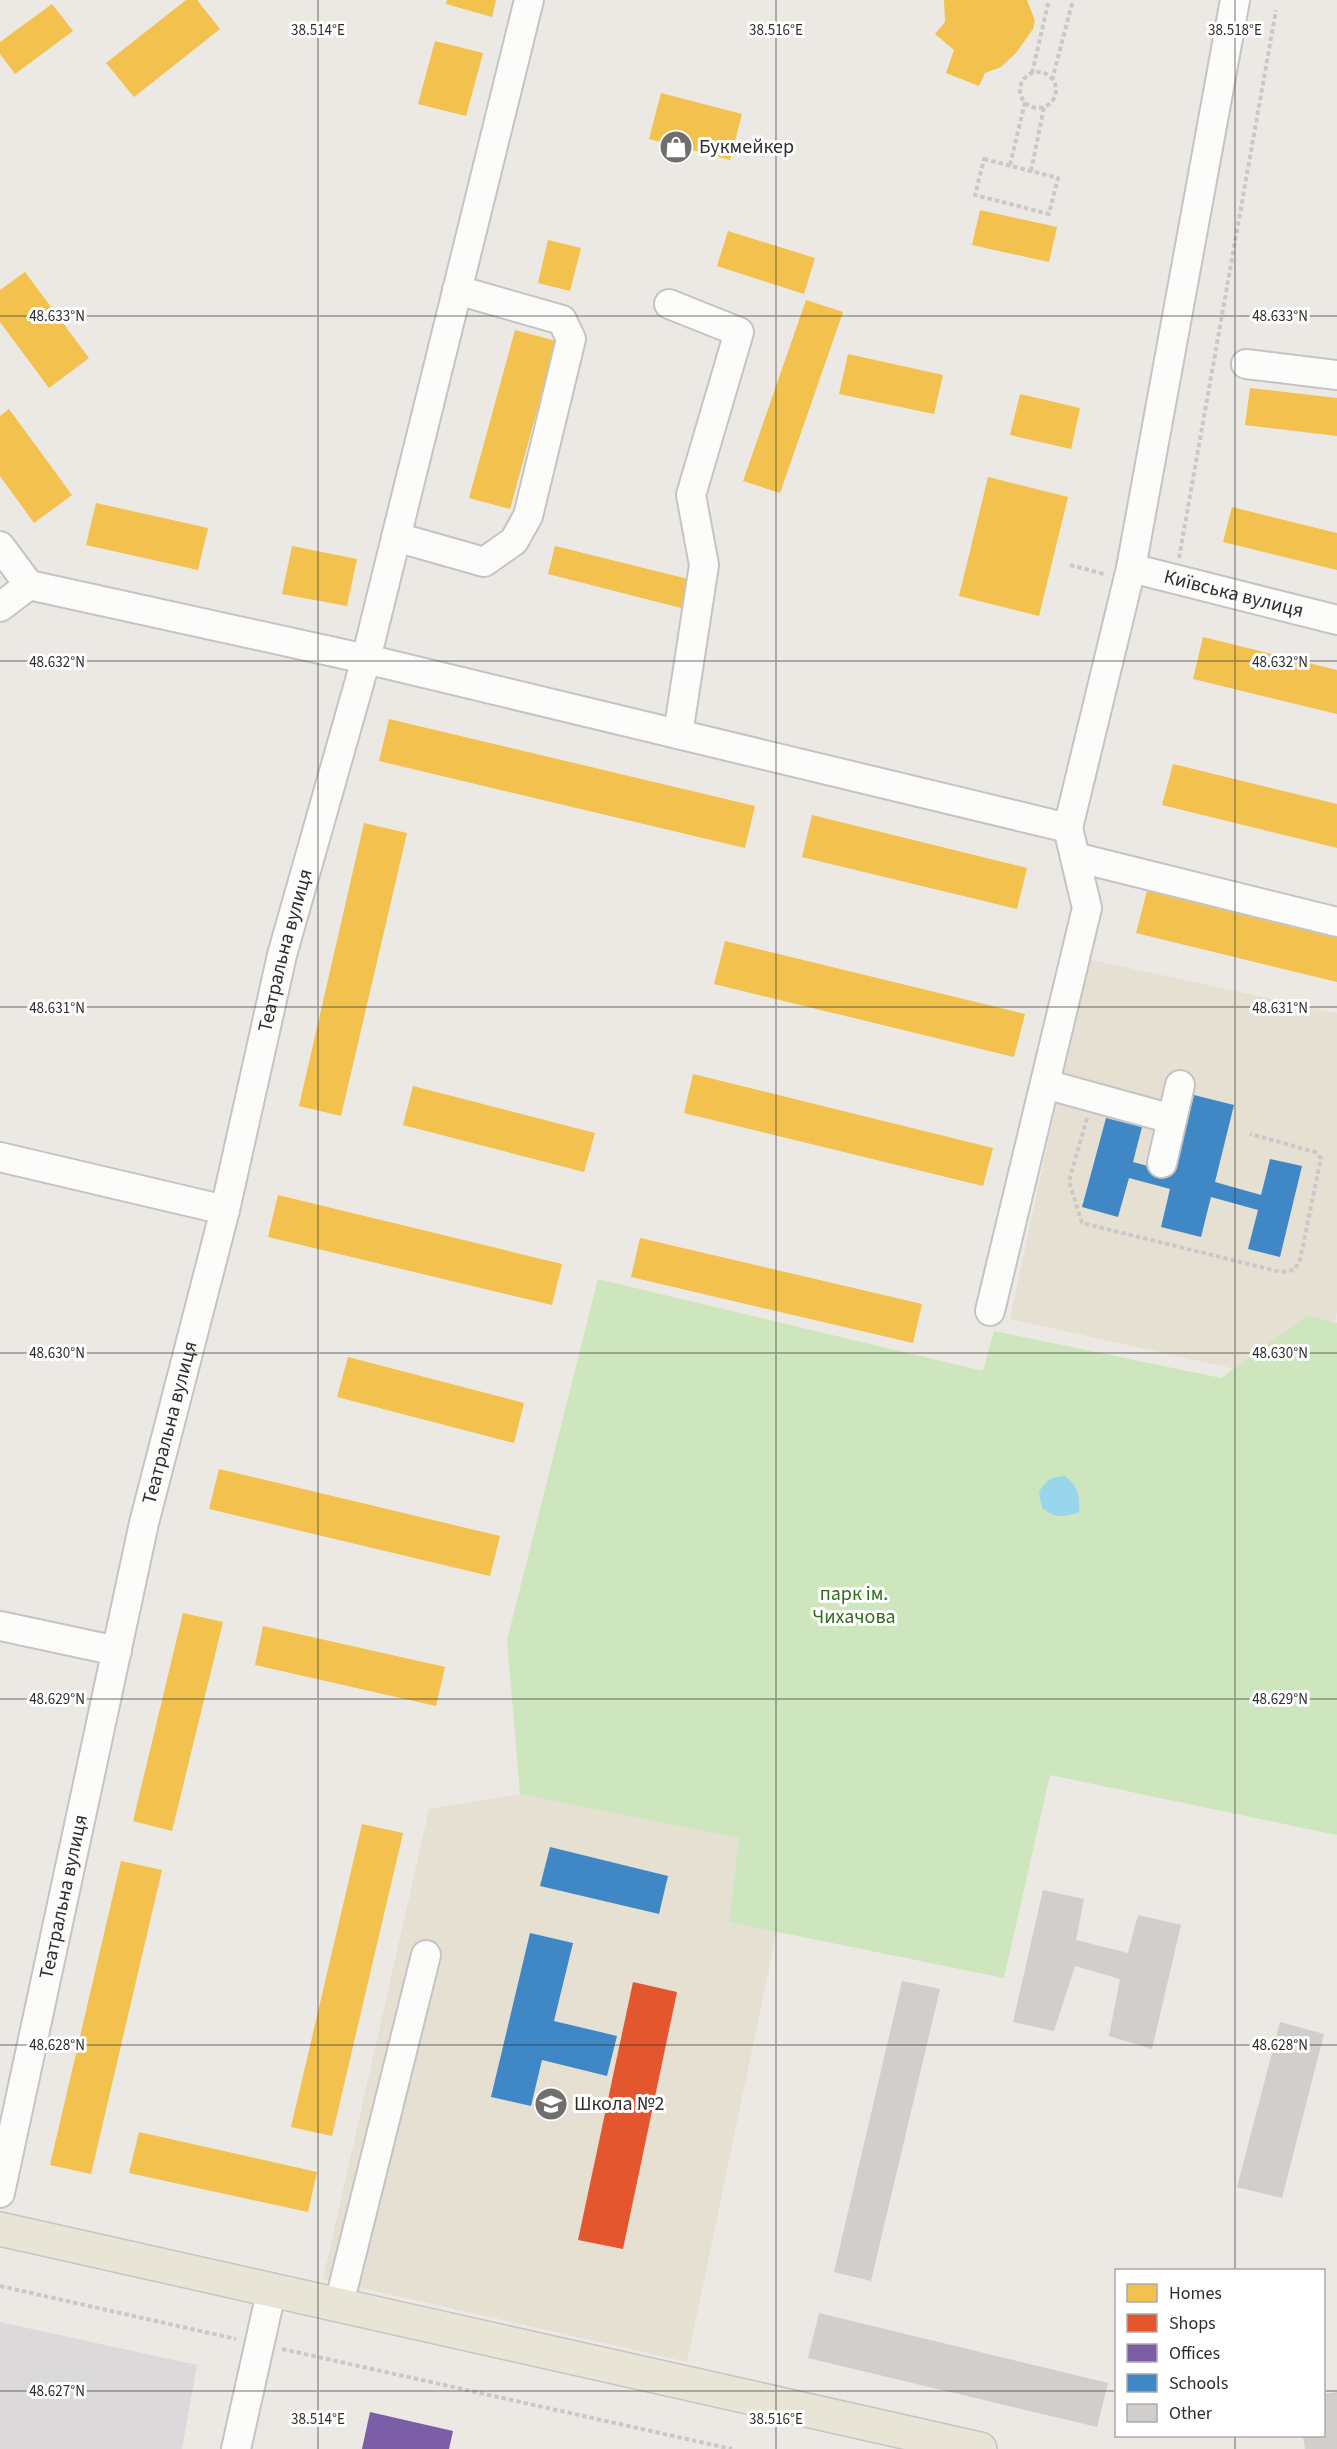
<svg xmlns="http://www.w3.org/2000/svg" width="1337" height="2449" viewBox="0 0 1337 2449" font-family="'Source Sans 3',sans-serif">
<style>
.industrial{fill:#dcd9db}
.education{fill:#e6e0d3}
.green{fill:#cee6be}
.water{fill:#99d6ec}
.homes{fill:#f2c14e}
.shops{fill:#e4572e}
.offices{fill:#7b5ea7}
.schools{fill:#3f88c5}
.building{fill:#d1cecb}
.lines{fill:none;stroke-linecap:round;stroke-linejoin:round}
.minor-casing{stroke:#c5c4c5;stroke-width:32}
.major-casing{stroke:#c6c5c4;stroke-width:36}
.path{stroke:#c9c9c8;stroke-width:4;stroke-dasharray:4.5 3;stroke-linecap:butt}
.minor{stroke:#fcfcfb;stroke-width:28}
.major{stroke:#e8e4d6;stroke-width:33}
.ticks{fill:none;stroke:#2e2e2e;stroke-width:1.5;stroke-opacity:0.45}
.labels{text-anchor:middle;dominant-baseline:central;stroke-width:6;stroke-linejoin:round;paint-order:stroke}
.poi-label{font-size:20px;fill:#2e2e2e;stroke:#fff;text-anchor:start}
.street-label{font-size:20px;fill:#2e2e2e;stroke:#fff}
.park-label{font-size:20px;fill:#2c6e1b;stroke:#fff}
.ticks-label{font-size:15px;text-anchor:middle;fill:#2e2e2e;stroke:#fff;stroke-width:6;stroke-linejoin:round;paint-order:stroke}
</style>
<rect width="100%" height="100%" fill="#ece8e4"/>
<path class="industrial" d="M0 2322 197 2365 182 2449H0Z"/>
<g class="education">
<path d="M1087 959 1337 1013V1311L1320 1388 1010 1319Z"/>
<path d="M520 1794 740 1838 729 1922 777 1930 687 2362 323 2279 429 1809Z"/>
</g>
<path class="green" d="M598 1279 983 1371 994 1331 1221 1378 1308 1315 1337 1323V1835L1050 1775 1004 1978 729 1922 739 1838 520 1794 507 1640Z"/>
<path class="water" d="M1065 1476C1078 1487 1080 1494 1079 1512 1063 1518 1055 1518 1042 1508L1039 1492C1046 1480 1051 1477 1065 1476Z"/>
<g class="homes">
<path d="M186 0H197L220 29 134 97 106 63Z"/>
<path d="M447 0H496L492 17 446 4Z"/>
<path d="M944 0H1027L1035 21 1033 29 1016 53 1001 67 985 73 979 86 946 73 954 50 935 34 945 22Z"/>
<path d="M52 4 73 31 15 74 0 54V42Z"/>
<path d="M435 41 483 53 466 116 418 104Z"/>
<path d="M661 93 742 114 730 160 649 139Z"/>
<path d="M980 210 1057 227 1049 262 972 245Z"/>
<path d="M728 231 815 258 804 294 717 266Z"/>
<path d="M548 240 581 248 570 291 538 283Z"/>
<path d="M25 272 89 358 49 388 0 322V290Z"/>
<path d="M806 300 843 312 780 493 743 481Z"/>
<path d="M515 330 556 341 510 509 469 498Z"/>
<path d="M848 354 943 375 934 414 839 394Z"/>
<path d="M1250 388 1337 398V436L1245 425Z"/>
<path d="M1020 394 1080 408 1071 449 1010 435Z"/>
<path d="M9 409 72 495 34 523 0 476V416Z"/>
<path d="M988 477 1068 497 1039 616 959 596Z"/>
<path d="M96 503 208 528 198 570 86 545Z"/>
<path d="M1232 507 1337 533V570L1223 542Z"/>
<path d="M292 546 357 559 347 606 282 594Z"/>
<path d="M555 546 692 580 685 609 548 574Z"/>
<path d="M1203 637 1337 670V714L1193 679Z"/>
<path d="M389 719 755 806 745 848 379 761Z"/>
<path d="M1173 764 1337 804V848L1162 805Z"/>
<path d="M812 815 1027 868 1017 909 802 857Z"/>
<path d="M364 823 407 833 341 1116 299 1106Z"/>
<path d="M1147 891 1337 938V982L1136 933Z"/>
<path d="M725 941 1025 1014 1014 1057 714 984Z"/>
<path d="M693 1074 993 1148 983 1186 684 1113Z"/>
<path d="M413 1086 595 1133 584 1172 403 1125Z"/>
<path d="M278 1195 562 1264 552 1305 268 1237Z"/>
<path d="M640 1238 922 1304 913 1343 631 1277Z"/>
<path d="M348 1357 524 1403 514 1443 337 1397Z"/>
<path d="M219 1469 500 1536 490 1576 209 1509Z"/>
<path d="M183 1613 223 1622 172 1831 133 1821Z"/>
<path d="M263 1626 445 1667 436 1706 255 1665Z"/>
<path d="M362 1824 403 1833 332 2136 291 2127Z"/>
<path d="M121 1861 162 1870 91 2174 50 2165Z"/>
<path d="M139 2132 317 2172 308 2212 129 2173Z"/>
</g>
<path class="shops" d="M633 1982 677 1992 623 2249 578 2240Z"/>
<path class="offices" d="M370 2412 453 2431 449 2449H362Z"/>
<g class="schools">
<path d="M1194 1095 1234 1105 1215 1182 1261 1195 1270 1159 1302 1166 1280 1257 1248 1249 1258 1210 1211 1197 1201 1237 1161 1227 1170 1189 1129 1178 1118 1217 1082 1207 1106 1118 1142 1127 1133 1162 1174 1173Z"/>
<path d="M550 1847 668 1876 659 1914 540 1886Z"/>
<path d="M530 1933 573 1943 554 2021 617 2036 607 2076 542 2060 531 2106 491 2097Z"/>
</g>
<g class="building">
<path d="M1043 1890 1084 1899 1076 1940 1128 1953 1138 1915 1181 1925 1152 2049 1109 2036 1120 1979 1075 1966 1054 2031 1013 2022Z"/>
<path d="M902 1981 940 1989 871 2281 834 2272Z"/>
<path d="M1280 2022 1324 2034 1282 2198 1237 2187Z"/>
<path d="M819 2313 1108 2383 1097 2427 808 2358Z"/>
<path d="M1337 2392V2449H1305L1303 2436H1324V2394Z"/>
</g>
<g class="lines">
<g class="minor-casing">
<g id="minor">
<path d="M669 304 739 332 691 495 704 565 678 734"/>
<path d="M1246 364 1337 375"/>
<path d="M396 537 484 562 514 541 528 516 571 339 562 320 457 290"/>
<path d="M0 546 29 585 366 659 1068 828"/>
<path id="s1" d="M1131 568 1337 620"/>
<path d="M0 607 29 585"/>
<path d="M1075 857 1337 922"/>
<path d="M1045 1084 1172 1119"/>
<path d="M0 1157 225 1210"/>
<path d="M1162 1163 1180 1085"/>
<path d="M990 1311 1087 908 1068 828 1131 568 1235 0"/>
<path d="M0 1626 117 1651"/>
<path id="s2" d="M0 2193 144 1523 225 1210 282 955 366 659 529 0"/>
<path d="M339 2304 426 1955"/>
<path d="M236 2449 272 2288"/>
</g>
</g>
<g class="major-casing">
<path id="major" d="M0 2229 980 2449"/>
</g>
<g class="path">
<circle cx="1038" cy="90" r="18"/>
<path d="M1032 73 1049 0"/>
<path d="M1052 80 1073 0"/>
<path d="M984 159 1058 178 1049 214 975 195Z"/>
<path d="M1010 165 1025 102"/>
<path d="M1031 171 1044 107"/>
<path d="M1179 558 1276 10"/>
<path d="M1070 565 1104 574"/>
<path d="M1087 1118 1069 1181 1082 1223 1281 1272 1294 1270 1300 1260 1321 1158 1315 1152 1250 1134"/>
<path d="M0 2286 236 2339"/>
<path d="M282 2349 732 2449"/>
</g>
<use href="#minor" class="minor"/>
<use href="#major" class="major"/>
</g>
<path class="ticks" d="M318 0V2449M776 0V2449M1235 0V2270M0 316H1337M0 661H1337M0 1007H1337M0 1353H1337M0 1699H1337M0 2045H1337M0 2391H1116M1324 2391H1337M1235 2436V2449"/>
<defs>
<g id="shop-disc" transform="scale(1.725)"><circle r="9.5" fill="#706f6e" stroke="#fff"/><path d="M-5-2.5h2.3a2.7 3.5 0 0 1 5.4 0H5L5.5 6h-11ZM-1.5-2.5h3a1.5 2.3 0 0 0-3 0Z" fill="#fff"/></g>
<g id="school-disc" transform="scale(1.725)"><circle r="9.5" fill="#706f6e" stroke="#fff"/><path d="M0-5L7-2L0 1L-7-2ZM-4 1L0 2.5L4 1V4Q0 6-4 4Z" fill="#fff"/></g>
</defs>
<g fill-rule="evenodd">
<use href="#shop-disc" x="676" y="147"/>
<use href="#school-disc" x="551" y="2104"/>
</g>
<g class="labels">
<g class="poi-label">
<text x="699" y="147">Букмейкер</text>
<text x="574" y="2104">Школа №2</text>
</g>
<g class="street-label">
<text stroke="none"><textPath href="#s1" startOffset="106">Київська вулиця</textPath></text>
<text stroke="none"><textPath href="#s2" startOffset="1275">Театральна вулиця</textPath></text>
<text stroke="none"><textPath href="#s2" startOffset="789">Театральна вулиця</textPath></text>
<text stroke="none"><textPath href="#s2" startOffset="303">Театральна вулиця</textPath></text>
</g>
<g class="park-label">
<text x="854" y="1594">парк ім.<tspan x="854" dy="23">Чихачова</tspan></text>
</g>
</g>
<g class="ticks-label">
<text x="318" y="35">38.514°E</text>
<text x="776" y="35">38.516°E</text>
<text x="1235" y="35">38.518°E</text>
<text x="57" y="321">48.633°N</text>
<text x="1280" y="321">48.633°N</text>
<text x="57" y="667">48.632°N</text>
<text x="1280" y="667">48.632°N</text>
<text x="57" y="1013">48.631°N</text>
<text x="1280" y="1013">48.631°N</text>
<text x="57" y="1358">48.630°N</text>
<text x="1280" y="1358">48.630°N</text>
<text x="57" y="1704">48.629°N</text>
<text x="1280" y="1704">48.629°N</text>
<text x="57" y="2050">48.628°N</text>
<text x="1280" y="2050">48.628°N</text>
<text x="57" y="2396">48.627°N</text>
<text x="318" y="2424">38.514°E</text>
<text x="776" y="2424">38.516°E</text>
</g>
<rect x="1115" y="2269" width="210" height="168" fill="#ffffff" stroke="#ababab" stroke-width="1.5"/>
<rect x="1127" y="2284" width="30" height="18" fill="#f2c14e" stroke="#ababab" stroke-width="1.5"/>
<text x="1169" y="2299" font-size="18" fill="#2e2e2e">Homes</text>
<rect x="1127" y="2314" width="30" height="18" fill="#e4572e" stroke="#ababab" stroke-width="1.5"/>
<text x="1169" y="2329" font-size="18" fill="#2e2e2e">Shops</text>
<rect x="1127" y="2344" width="30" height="18" fill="#7b5ea7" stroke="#ababab" stroke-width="1.5"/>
<text x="1169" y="2359" font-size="18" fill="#2e2e2e">Offices</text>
<rect x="1127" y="2374" width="30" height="18" fill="#3f88c5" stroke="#ababab" stroke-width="1.5"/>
<text x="1169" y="2389" font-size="18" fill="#2e2e2e">Schools</text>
<rect x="1127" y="2404" width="30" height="18" fill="#d1cecb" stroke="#ababab" stroke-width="1.5"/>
<text x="1169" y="2419" font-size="18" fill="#2e2e2e">Other</text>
</svg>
